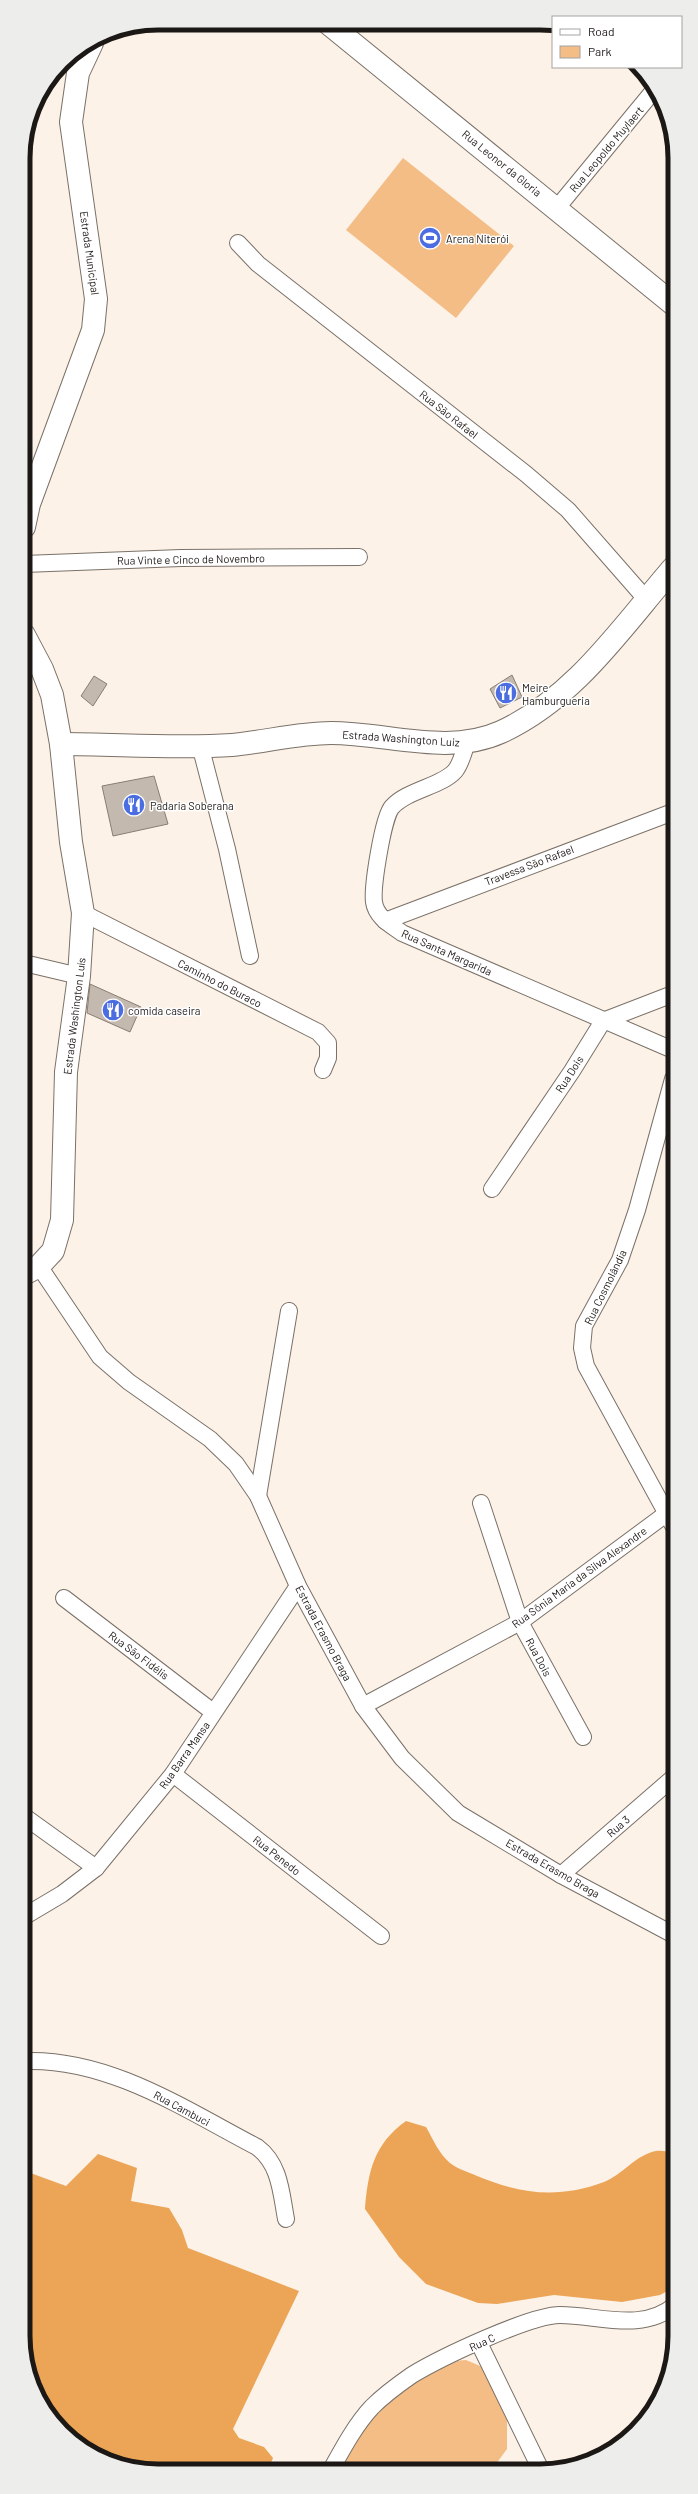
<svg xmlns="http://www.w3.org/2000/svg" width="698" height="2494" viewBox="0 0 698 2494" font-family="Barlow,sans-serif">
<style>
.green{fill:#f3bd85}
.forest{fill:#eca556}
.building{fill:#c4b9af;stroke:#887e74}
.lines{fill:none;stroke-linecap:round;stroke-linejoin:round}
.street-casing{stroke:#7a7168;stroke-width:18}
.secondary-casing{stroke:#7a7168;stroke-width:24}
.primary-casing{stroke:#7a7168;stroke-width:24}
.street{stroke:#fff;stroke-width:16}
.secondary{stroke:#fff;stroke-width:22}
.primary{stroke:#fff;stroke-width:22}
.labels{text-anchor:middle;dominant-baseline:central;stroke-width:3;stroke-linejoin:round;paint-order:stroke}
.street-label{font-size:11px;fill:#1c1815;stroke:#fff}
.poi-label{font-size:11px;fill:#1c1815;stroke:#fff;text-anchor:start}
.rim{fill:none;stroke:#1c1815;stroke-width:5}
</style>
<rect width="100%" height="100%" fill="#fdf2e8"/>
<g class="green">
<path d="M403 158 514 246 456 318 346 230Z"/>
<path d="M466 2360 485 2368 507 2411V2449L493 2468H339L377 2406 442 2362Z"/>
</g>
<g class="forest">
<path d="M406 2121 426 2127C433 2139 439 2154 450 2163 457 2169 469 2172 477 2176 521 2194 558 2199 604 2182 622 2175 637 2154 656 2151 662 2150 669 2152 675 2152V2287L660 2295 622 2302 554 2295 497 2304 478 2303 426 2284 399 2257 365 2209C368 2171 374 2144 406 2121Z"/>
<path d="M98 2154 137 2168 131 2201 169 2208 182 2230 188 2248 299 2291 233 2429 239 2438 264 2447 273 2458 269 2468H132L98 2457 63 2432 41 2403 26 2362 25 2171 66 2186Z"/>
</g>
<g class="building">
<path d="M512 675 522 697 500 708 490 689Z"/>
<path d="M94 676 107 684 93 706 81 696Z"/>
<path d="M154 776 168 824 113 836 102 786Z"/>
<path d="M90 984 141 1007 130 1032 87 1013Z"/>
</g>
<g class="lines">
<g class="street-casing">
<g id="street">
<path d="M557 208 655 89"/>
<path d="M238 243 258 264 526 474 568 510 646 599"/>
<path d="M24 564 181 558 359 557"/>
<path d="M467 742C464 751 461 764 455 771 442 786 407 790 392 807 383 817 372 887 374 902 376 917 391 925 402 933L673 1050"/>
<path d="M200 745 227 849 250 956"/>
<path d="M83 913 318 1032 328 1043V1058L323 1070"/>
<path d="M385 921 673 812"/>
<path d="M24 963 79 976"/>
<path d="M673 1079 637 1210 620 1260 584 1326 582 1348 586 1366 674 1527"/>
<path d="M492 1189 572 1071 603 1021 673 994"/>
<path d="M39 1266 100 1357 129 1382 210 1439 236 1464 258 1496 298 1586 363 1706 402 1758 458 1813 561 1875 674 1935"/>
<path d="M258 1496 289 1311"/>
<path d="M481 1503 520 1622 583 1737"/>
<path d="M64 1598 213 1712"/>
<path d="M363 1706 520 1622 666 1514"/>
<path d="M173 1774 381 1936"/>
<path d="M25 1817 96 1868"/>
<path d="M561 1875 674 1777"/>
<path d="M25 1916 62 1894 96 1868 173 1774 298 1586"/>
<path d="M25 2061C109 2058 186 2110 257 2147 280 2164 281 2192 286 2219"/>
<path d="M479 2343 540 2468"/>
<path d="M332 2468C343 2448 356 2424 372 2407 383 2396 399 2384 412 2375 440 2358 530 2315 560 2315 598 2315 642 2333 675 2305"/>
</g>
</g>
<g class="secondary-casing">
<g id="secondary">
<path d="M24 527 29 504 93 330 96 299 71 122 78 73 92 43"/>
<path d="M24 635 42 669 52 695 61 744 71 842 83 913 79 976 66 1072 62 1220 53 1251 39 1266 24 1274"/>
<path d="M61 744C117 744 176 749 232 745 265 742 298 733 331 733 387 733 448 756 501 732 574 699 622 627 673 568"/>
</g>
</g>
<g class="primary-casing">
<path id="primary" d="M329 24 673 304"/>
</g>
<use href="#street" class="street"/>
<use href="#secondary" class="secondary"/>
<use href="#primary" class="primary"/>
</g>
<defs>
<g id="stadium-disc" transform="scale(1.15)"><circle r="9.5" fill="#4b6de1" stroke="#fff"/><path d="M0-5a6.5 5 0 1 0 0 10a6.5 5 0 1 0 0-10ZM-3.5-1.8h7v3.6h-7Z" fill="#fff"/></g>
<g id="restaurant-disc" transform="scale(1.15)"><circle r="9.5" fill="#4b6de1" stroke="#fff"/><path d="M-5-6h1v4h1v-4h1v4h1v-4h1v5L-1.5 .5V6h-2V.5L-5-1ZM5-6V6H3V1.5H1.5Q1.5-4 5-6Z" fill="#fff"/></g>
</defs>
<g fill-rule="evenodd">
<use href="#stadium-disc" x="430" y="238"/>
<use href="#restaurant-disc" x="506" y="693"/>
<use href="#restaurant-disc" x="134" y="805"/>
<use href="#restaurant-disc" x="113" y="1010"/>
</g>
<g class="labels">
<g class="street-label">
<text transform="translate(606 149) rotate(-50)">Rua Leopoldo Muylaert</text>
<text transform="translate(502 163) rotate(39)">Rua Leonor da Gloria</text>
<text transform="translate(90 253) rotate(82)">Estrada Municipal</text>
<text transform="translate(449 414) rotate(38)">Rua São Rafael</text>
<text transform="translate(191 559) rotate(-1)">Rua Vinte e Cinco de Novembro</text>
<text transform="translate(401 738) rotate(4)">Estrada Washington Luiz</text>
<text transform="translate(529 865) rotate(-21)">Travessa São Rafael</text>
<text transform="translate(447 952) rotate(24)">Rua Santa Margarida</text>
<text transform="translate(220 983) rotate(27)">Caminho do Buraco</text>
<text transform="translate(74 1016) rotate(-83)">Estrada Washington Luís</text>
<text transform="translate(569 1074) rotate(-57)">Rua Dois</text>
<text transform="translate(605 1287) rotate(-64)">Rua Cosmolândia</text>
<text transform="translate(579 1577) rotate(-36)">Rua Sônia Maria da Silva Alexandre</text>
<text transform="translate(324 1633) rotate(62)">Estrada Erasmo Braga</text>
<text transform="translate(139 1655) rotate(37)">Rua São Fidélis</text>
<text transform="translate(539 1657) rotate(62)">Rua Dois</text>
<text transform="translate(184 1755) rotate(-55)">Rua Barra Mansa</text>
<text transform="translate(618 1826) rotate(-41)">Rua 3</text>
<text transform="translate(277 1855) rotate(38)">Rua Penedo</text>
<text transform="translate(553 1868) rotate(30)">Estrada Erasmo Braga</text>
<text transform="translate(182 2108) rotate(28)">Rua Cambuci</text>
<text transform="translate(482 2342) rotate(-24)">Rua C</text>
</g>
<g class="poi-label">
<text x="446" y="238">Arena Niterói</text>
<text x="522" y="687">Meire<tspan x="522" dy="13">Hamburgueria</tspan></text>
<text x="150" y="805">Padaria Soberana</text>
<text x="128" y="1010">comida caseira</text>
</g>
</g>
<path d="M0 0H698V2494H0ZM158 30H540A128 128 0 0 1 668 158V2336A128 128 0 0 1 540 2464H158A128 128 0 0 1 30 2336V158A128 128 0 0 1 158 30Z" fill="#ededec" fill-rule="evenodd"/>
<path class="rim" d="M158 30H540A128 128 0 0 1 668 158V2336A128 128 0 0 1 540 2464H158A128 128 0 0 1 30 2336V158A128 128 0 0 1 158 30Z"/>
<rect x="552" y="16" width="130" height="52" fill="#ffffff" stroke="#a4a3a1"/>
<rect x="560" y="29" width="20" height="6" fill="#ffffff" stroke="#a4a3a1"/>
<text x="588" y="36" font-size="12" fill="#1c1815">Road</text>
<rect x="560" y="46" width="20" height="12" fill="#f3bd85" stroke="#a4a3a1"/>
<text x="588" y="56" font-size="12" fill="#1c1815">Park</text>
</svg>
